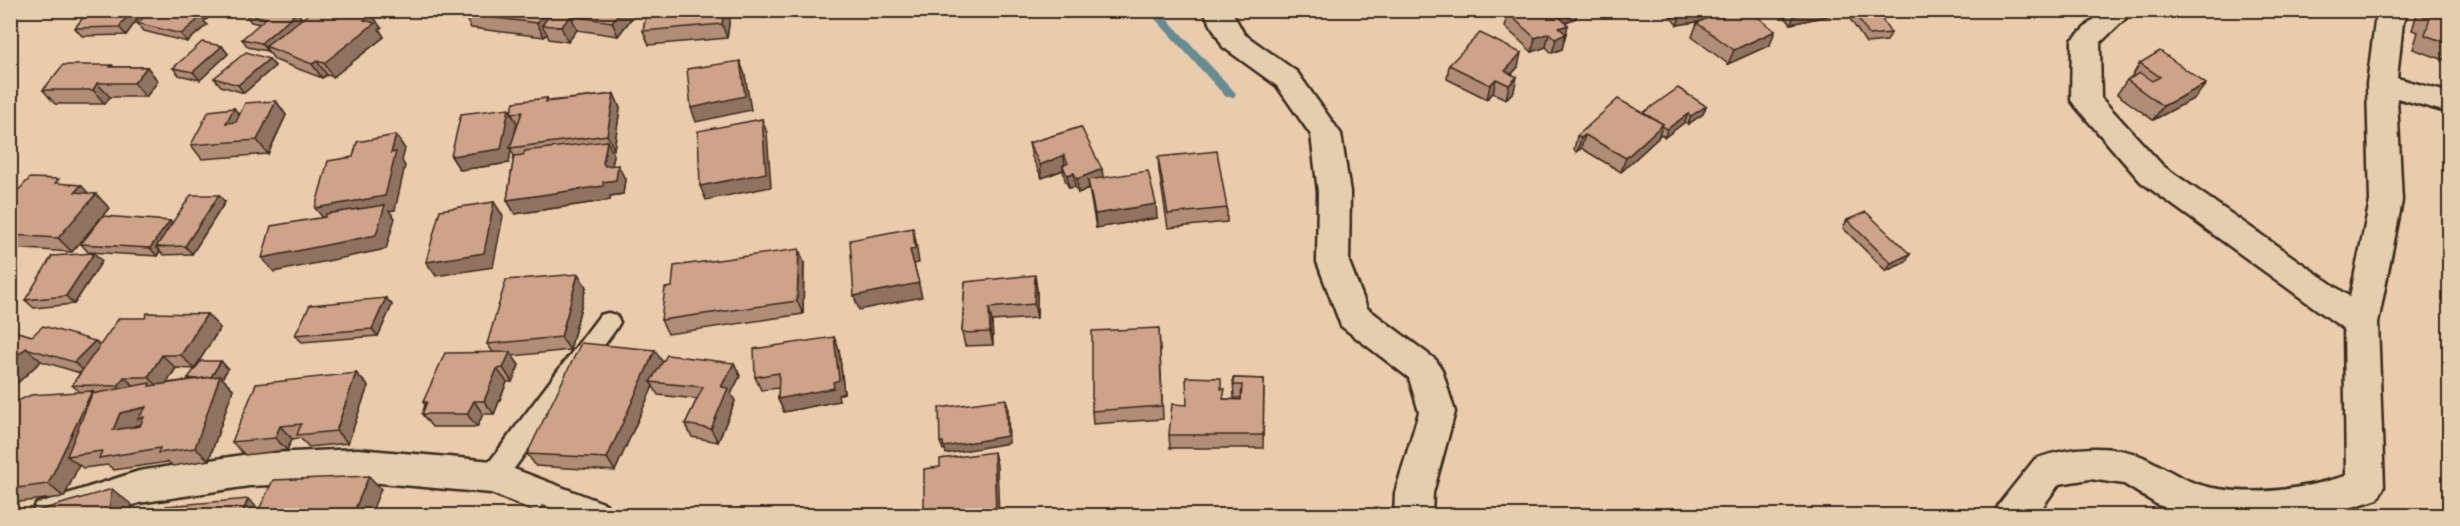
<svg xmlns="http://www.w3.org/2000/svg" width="2460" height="526" viewBox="0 0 2460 526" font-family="Kalam,sans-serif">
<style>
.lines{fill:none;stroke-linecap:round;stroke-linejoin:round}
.stream{fill:#658c93;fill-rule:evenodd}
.service-casing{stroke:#3b2a1e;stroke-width:5}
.minor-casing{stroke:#3b2a1e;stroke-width:5}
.service{fill:#e4cead;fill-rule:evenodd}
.minor{fill:#e4cead;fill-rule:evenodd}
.wall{fill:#b18c76;stroke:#3b2a1e;stroke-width:1.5}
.shaded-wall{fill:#907260;stroke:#3b2a1e;stroke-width:1.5}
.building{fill:#cea389;stroke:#3b2a1e;stroke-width:1.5;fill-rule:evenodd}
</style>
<rect width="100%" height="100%" fill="#eacbab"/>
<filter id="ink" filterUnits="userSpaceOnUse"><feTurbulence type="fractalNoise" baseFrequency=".0167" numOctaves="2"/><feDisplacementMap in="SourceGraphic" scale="12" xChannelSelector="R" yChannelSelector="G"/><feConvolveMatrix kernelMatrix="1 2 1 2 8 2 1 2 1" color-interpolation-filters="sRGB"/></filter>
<g filter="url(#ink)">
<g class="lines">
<path class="stream" d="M1147 10H1159L1234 91 1236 94 1234 97H1226Z"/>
<g class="service-casing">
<path id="service" d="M608 313 616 315 620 322 616 329 502 485 493 488 484 485 480 477 484 469 600 315Z"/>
</g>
<g class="minor-casing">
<g id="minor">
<path d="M1203 10H1231L1244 34 1297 72 1341 134 1350 192 1349 262 1367 308 1436 360 1442 370 1455 412 1433 493 1432 516H1394L1395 493 1419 412 1409 378 1341 326 1317 262 1318 192 1311 135 1277 86 1223 47Z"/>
<path d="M2097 10H2125L2127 17 2100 43 2101 98 2163 166 2350 297 2370 201 2367 84 2375 22 2381 10H2409L2403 22 2397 78 2450 93V113L2397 98 2402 201 2378 323 2384 487 2378 499 2324 516H2193L2158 505 2124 484 2090 479 2059 484 2036 516H1994L1999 504 2035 459C2068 447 2110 443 2143 457 2171 470 2185 484 2219 489 2262 496 2305 488 2346 476L2344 329 2141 182 2076 107 2071 100 2072 40 2098 15Z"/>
<path d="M358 449 493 461 606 504 611 516H547L491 493 358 481 249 486 139 503 103 516H31L36 504 139 471 249 454Z"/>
</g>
</g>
<use href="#service" class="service"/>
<use href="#minor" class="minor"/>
</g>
<g class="wall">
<path d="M89 10H144L126 35 82 36 75 28Z"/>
<path d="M381 10H399L393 15Z"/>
<path d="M638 10 618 36 577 30 568 42 549 39 547 34 544 37 471 28 463 14Z"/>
<path d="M647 10H731L727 38 649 45 643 31Z"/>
<path d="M1665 10H1754L1751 11 1770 45 1728 64 1692 37 1697 23 1701 21 1677 25Z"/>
<path d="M1778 10H1833L1831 15 1791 24Z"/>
<path d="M1844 10H1876L1891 33 1887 41 1866 43Z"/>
<path d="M2418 10H2450V62L2413 49 2418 32 2412 30Z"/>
<path d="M201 11 207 19 204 21 207 25 187 42 144 31 137 23Z"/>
<path d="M297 12 302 19 381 28 379 29 384 37 333 77 327 75 322 78 275 60 267 50V51L248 47 242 39 260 24 251 22 245 14Z"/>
<path d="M1508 13 1576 18 1565 22 1568 25 1562 49 1552 53 1546 47 1532 52 1505 27Z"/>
<path d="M222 46 228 54 200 80 179 75 173 68Z"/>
<path d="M269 59 275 66 244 93 221 86 214 78Z"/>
<path d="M2140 63 2195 98 2153 120 2117 94 2127 80 2131 78Z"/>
<path d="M112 65 114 67H147L158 81 146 97H110L105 104H55L43 90Z"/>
<path d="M1449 65 1518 67 1512 74 1514 91 1506 99 1493 93 1487 99 1447 79Z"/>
<path d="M614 94 620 108 614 149 612 150 614 155 612 165 625 179 623 194 610 196V200L515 214 507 200 514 156 511 150 509 163 460 170 451 156 511 112 547 98 549 101Z"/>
<path d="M276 101 286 115 268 154 202 159 191 145 234 108 239 115Z"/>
<path d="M1706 106 1703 114 1688 124 1685 122 1665 137 1660 134 1658 138 1621 172 1581 148 1577 152 1574 150 1577 136 1643 113Z"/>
<path d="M1081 127 1103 178 1157 218 1096 228 1089 188 1078 193 1075 187 1069 188 1065 180 1063 170 1042 178 1032 157 1029 143Z"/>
<path d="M1158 157 1227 208V222L1168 228 1159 171Z"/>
<path d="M63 184 89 194H96L109 208 72 252 10 248V199Z"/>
<path d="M225 202 192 254 163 255 160 251 157 256 88 252 81 244 170 221 172 223Z"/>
<path d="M1847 220 1910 254 1906 262 1886 271 1843 228Z"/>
<path d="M94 253 102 261 74 304 34 308 25 300Z"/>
<path d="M804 263 803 314 668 334 661 320Z"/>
<path d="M578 274 586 287 570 350 512 356 519 365 512 382H507L494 414H483L477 427H432L422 414 425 405 423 402 493 352 487 344Z"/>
<path d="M965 282 1037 289V318L992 321 993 345 965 346 962 333Z"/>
<path d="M386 298 392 305 378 336 302 342 295 335Z"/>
<path d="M207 314 220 328 194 369 176 368 166 383 190 380 188 378 221 361 228 369 222 378 233 389 209 460 173 466 168 462 114 470 108 465 83 468 79 465 64 497 10 503V407L80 392 72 385 80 373 41 361 10 390V330L32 336 95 341 100 346 145 318Z"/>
<path d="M1159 328 1163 419 1093 424 1092 411Z"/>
<path d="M834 337 839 350 844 393 838 395 839 401 784 412 778 399 779 388 761 390 755 377Z"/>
<path d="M662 362 734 363 740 376 731 394 735 401 718 442 692 437 685 424 697 399 658 395 653 386 615 471 536 466 527 454Z"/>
<path d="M356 373 368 386 348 443 309 447 300 438 292 439 287 450 245 455 232 442Z"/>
<path d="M1233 378 1264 379 1263 448H1170L1169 435 1187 405 1225 399 1241 400V398H1234Z"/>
</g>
<g class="shaded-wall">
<path d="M132 10H144L126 35 119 27Z"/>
<path d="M390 10H399L393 15Z"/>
<path d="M547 10H565L542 25 547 34 544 37 537 23Z"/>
<path d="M621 10H638L618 36 612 22Z"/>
<path d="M724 10H731L727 38 722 24Z"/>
<path d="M1563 10H1578L1576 18 1552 28 1555 13Z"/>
<path d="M1686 10H1719L1716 19 1677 25 1682 11Z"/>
<path d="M1818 10H1833L1831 15 1791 24 1794 16Z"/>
<path d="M201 11 207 19 204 21 207 25 187 42 181 34 194 16Z"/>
<path d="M297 12 303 20 265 46 267 50V51L261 43Z"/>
<path d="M372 14 381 28 379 29 384 37 333 77 324 63 364 20Z"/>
<path d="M571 16 577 30 568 42 561 27Z"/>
<path d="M1568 25 1562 49 1552 53 1559 28Z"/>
<path d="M1775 31 1770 45 1728 64 1734 50Z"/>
<path d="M1549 33 1546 47 1532 52 1535 38Z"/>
<path d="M222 46 228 54 200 80 193 72Z"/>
<path d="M1521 53 1518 67 1504 82 1505 71Z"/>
<path d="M269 59 275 66 244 93 238 85Z"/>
<path d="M317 61 327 75 322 78 312 64Z"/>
<path d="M740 61 745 75 751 110 696 122 691 108Z"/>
<path d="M147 67 158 81 146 97 134 83Z"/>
<path d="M1517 77 1514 91 1506 99 1509 85Z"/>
<path d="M1496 79 1493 93 1487 99 1490 85Z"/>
<path d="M97 83 110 97 105 104 93 90Z"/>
<path d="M2206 84 2195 98 2153 120 2163 106Z"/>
<path d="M614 94 620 108 614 149 607 135Z"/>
<path d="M276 101 286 115 268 154 257 140Z"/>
<path d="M1706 106 1703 114 1688 124 1691 116Z"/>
<path d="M234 108 245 122 226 123Z"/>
<path d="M509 108 512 113H511L517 123 512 148H510L511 150 509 163 460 170 451 156Z"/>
<path d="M1688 114 1685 122 1665 137 1667 129Z"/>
<path d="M762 119 767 133 771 187 706 200 700 186Z"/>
<path d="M1663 124 1658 138 1621 172 1626 158Z"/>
<path d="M396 135 405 149 402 161 405 166 395 210 389 211 395 218 386 249 274 272 262 258 326 222 315 208 391 153Z"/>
<path d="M1585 135 1581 148 1577 152 1581 138Z"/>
<path d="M607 141 614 155 610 177 603 163Z"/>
<path d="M1064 155 1065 169 1063 166V170L1042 178 1040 165Z"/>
<path d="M618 165 625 179 623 194 610 196V200L515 214 507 200 603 182Z"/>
<path d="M1102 169 1104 183 1088 180 1089 188 1078 193 1077 179Z"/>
<path d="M1074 173 1075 187 1069 188 1067 175Z"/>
<path d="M81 185 93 198 96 194 109 208 72 252 58 238 75 192Z"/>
<path d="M219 195 225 202 192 254 185 246Z"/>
<path d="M494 202 503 216 493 267 436 276 426 262Z"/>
<path d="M1156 204 1157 218 1096 228 1095 214Z"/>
<path d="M170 221 177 229 156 247 160 251 157 256 150 248Z"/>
<path d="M913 228 916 242 919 263 914 264 922 297 859 310 854 296 910 250Z"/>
<path d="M799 249 804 263 803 314 797 301Z"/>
<path d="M94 253 102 261 74 304 66 296Z"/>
<path d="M1910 254 1906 262 1886 271 1891 263Z"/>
<path d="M578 274 586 287 570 350 561 337Z"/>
<path d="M1035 275 1037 289V318L1034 304Z"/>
<path d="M386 298 392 305 378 336 372 329Z"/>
<path d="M989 308 992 321 993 345 990 332Z"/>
<path d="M207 314 220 328 194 369 181 355Z"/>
<path d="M834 337 839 350 844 393 838 395 839 401 784 412 778 399Z"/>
<path d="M95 341 109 355 88 375 74 362Z"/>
<path d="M26 348 41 361 10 390V362Z"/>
<path d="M655 350 663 363 650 382 653 386 615 471 607 458Z"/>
<path d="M510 352 519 365 512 382 503 368Z"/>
<path d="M162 355 176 368 162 390 148 377Z"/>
<path d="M221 361 228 369 222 378 233 389 209 460 195 448 209 380Z"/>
<path d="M734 363 740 376 731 394 735 401 718 442 711 429 721 387Z"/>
<path d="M497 369 507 382 494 414 484 401Z"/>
<path d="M356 373 368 386 348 443 336 431Z"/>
<path d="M124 377 139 390 133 399 118 386Z"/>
<path d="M92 391 107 404 67 456 79 465 64 497 48 484Z"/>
<path d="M1006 399 1008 407 1009 443 946 454 945 449 943 450 940 442Z"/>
<path d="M474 401 483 414 477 427 467 414Z"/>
<path d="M146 407 144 424 134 426 128 443 113 430 120 413Z"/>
<path d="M280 426 292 439 287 450 275 438Z"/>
<path d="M994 452 997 465 999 516H996Z"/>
<path d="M369 476 381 489 370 516H352Z"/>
<path d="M112 489 132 505 130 516H108Z"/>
<path d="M248 499 262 512 260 516H241Z"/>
</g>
<g class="building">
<path d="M89 10H132L119 27 75 28Z"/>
<path d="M153 10H200L201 11 194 16 201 17 181 34 137 23Z"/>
<path d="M249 10H293L297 12 261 43 242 39 266 18 245 14Z"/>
<path d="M314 10H363L372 14 364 20 375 23 324 63 317 61 312 64 265 46Z"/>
<path d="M466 10H547L537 23 463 14Z"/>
<path d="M554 10H621L612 22 571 16 561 27 542 25Z"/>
<path d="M647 10H724L722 24 643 31Z"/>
<path d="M1515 10H1563L1555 13 1568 25 1559 28 1566 34 1555 39 1549 33 1535 38 1508 13Z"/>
<path d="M1725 10H1749L1775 31 1734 50 1697 23Z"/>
<path d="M1789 10H1818L1794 16Z"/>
<path d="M1853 10H1876L1891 33 1869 35Z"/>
<path d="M2426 10H2450V44L2425 35 2430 18 2424 16Z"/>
<path d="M1480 33 1521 53 1505 71 1517 77 1509 85 1496 79 1490 85 1449 65Z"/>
<path d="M202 42 222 46 193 72 173 68Z"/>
<path d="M2160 51 2206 84 2163 106 2127 80 2140 73 2152 81 2160 77 2140 63Z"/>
<path d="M246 52 269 59 238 85 214 78Z"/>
<path d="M740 61 745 96 691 108 687 69Z"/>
<path d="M63 65H112L110 67H147L134 83H97L93 90H43Z"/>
<path d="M1678 88 1706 106 1691 116 1688 114 1667 129 1662 126 1663 124 1643 113Z"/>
<path d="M614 94 607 135 510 148 522 112 511 113 514 102 547 98 546 102Z"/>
<path d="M1618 99 1663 124 1626 158 1585 135 1581 138 1577 136Z"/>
<path d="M276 101 257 140 191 145 209 111 234 108 226 123 236 122 245 103Z"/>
<path d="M509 108 501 149 451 156 461 114Z"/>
<path d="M762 119 766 173 700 186 698 131Z"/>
<path d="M1081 127 1102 169 1077 179 1074 173 1067 175 1063 166 1068 163 1064 155 1040 165 1029 143Z"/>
<path d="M396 135 391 153 396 152 385 196 315 208 328 161 353 157 357 142Z"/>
<path d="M607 141 603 163 605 166 618 165 616 180 603 182V186L507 200 514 156 523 155 525 151Z"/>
<path d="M1217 151 1227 208 1168 214 1158 157Z"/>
<path d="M1148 171 1156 204 1095 214 1088 180Z"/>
<path d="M30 178 59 179 55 183 81 185 75 192 96 194 58 238 10 235V199Z"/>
<path d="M191 195H219L185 246 156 247Z"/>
<path d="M494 202 484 253 426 262 440 210Z"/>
<path d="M385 205 376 235 262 258 271 226 325 217 326 214Z"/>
<path d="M1866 212 1910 254 1891 263 1847 220Z"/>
<path d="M103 216 170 221 150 248 81 244Z"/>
<path d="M913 228 915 249 910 250 919 283 854 296 850 240Z"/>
<path d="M799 249 797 301 661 320 665 288 672 287 674 266Z"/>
<path d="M94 253 66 296 25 300 52 256Z"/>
<path d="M578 274 561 337 487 344 506 280Z"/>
<path d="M1035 275 1034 304 989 308 990 332 962 333 965 282Z"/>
<path d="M386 298 372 329 295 335 310 305Z"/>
<path d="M147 313 207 314 181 355H162L148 377H124L118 386 72 385 119 318H145Z"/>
<path d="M43 326 95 341 74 362 26 348 10 362V330L32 336Z"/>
<path d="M1159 328 1162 406 1092 411V331Z"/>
<path d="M834 337 839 380 833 382 834 388 778 399 779 373 755 377 754 349Z"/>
<path d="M581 343 655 350 607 458 527 454Z"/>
<path d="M510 352 503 368 497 369 484 401H474L467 414H422L427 402H423L445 353Z"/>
<path d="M667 355 734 363 721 387 728 388 711 429 685 424 703 387 650 382Z"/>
<path d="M201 361H221L211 377 197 379 188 378Z"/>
<path d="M356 373 336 431 297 435 301 424 280 426 275 438 232 442 256 384Z"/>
<path d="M220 376 195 448 158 453 160 448 99 458 102 451 67 456 92 394 150 383 149 386ZM146 407 138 419 144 417 140 426 113 430 120 413Z"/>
<path d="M1186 377 1221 378V389H1225L1223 399 1241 400 1242 385H1234L1233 378 1264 379 1263 435H1169L1172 404 1187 405Z"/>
<path d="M92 391 48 484 10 489V407L13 403 31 395Z"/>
<path d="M1006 399 1007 436 944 447 943 442H940L939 408Z"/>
<path d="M994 452 996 516H924V469L940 467V459Z"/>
<path d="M369 476 352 516H256L273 480Z"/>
<path d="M112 489 108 516H20Z"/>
<path d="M248 499 241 516H161L166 506Z"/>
<path d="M542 506 575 515V516H536Z"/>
</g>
</g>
<rect width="2460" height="526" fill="none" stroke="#e4cead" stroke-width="36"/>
<rect x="18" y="18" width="2424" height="490" fill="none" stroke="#3b2a1e" stroke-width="2" filter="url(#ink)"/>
</svg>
